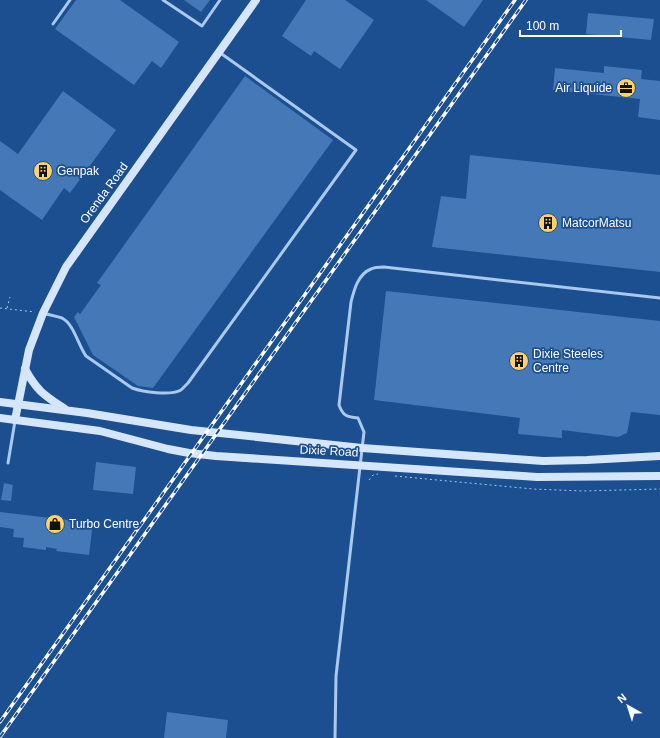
<svg xmlns="http://www.w3.org/2000/svg" width="660" height="738" viewBox="0 0 660 738" font-family="Arial,sans-serif">
<style>
.building{fill:#4478b7}
.lines{fill:none;stroke-linecap:round;stroke-linejoin:round}
.path{stroke:#a9c9ee;stroke-width:1;stroke-dasharray:2 3;stroke-linecap:butt}
.lane{stroke:#a9c9ee;stroke-width:3}
.secondary{stroke:#d6e6fa;stroke-width:8}
.rail-casing{stroke:#fff;stroke-width:3.5}
.rail{stroke:#1b4f8f;stroke-width:2;stroke-dasharray:6;stroke-linecap:butt}
.labels{text-anchor:middle;dominant-baseline:central;stroke-width:3.5;stroke-linejoin:round;paint-order:stroke}
.poi-label{font-size:12px;fill:#fff;stroke:#1b4f8f;text-anchor:start}
.street-label{font-size:12px;fill:#fff;stroke:#1b4f8f}
</style>
<rect width="100%" height="100%" fill="#1b4f8f"/>
<g class="building">
<path d="M76 0H120L179 42 161 68 152 61 134 85 55 29Z"/>
<path d="M184 0H210L201 12Z"/>
<path d="M306 0H345L374 20 340 69 314 51 311 56 282 36Z"/>
<path d="M426 0H483L464 27Z"/>
<path d="M588 13 654 19 651 40 586 34Z"/>
<path d="M604 66 642 70 641 79 660 81V120L638 117 640 99 553 90 555 68 604 73Z"/>
<path d="M245 76 333 140 153 388 138 386 93 355 74 317 78 312 80 314 101 285 97 283Z"/>
<path d="M63 91 116 130 70 193 64 188 42 220 0 190V141L18 154Z"/>
<path d="M470 155 660 175V272L432 247 441 196 466 199Z"/>
<path d="M386 291 660 321V415L631 412 627 433 618 437 562 430V438L518 434 520 418 374 400Z"/>
<path d="M96 462 136 467 133 494 93 490Z"/>
<path d="M4 483 13 485 11 501 1 500Z"/>
<path d="M0 512 93 523 89 555 56 551 57 549 46 547V550L23 547 24 538 13 537 14 529 0 527Z"/>
<path d="M167 712 228 720 226 738H164Z"/>
</g>
<g class="lines">
<g class="path">
<path d="M0 308 35 312"/>
<path d="M7 308 10 297"/>
<path d="M395 476 533 489 583 491 660 489"/>
<path d="M369 480 373 475 378 474"/>
</g>
<g class="lane">
<path d="M163 0 202 26 220 0"/>
<path d="M53 24 70 0"/>
<path d="M43 313C49 315 56 316 62 318 74 324 78 345 86 356L132 388C143 392 170 396 181 390 183 388 186 385 188 383L356 150 219 52"/>
<path d="M8 463 15 421"/>
<path d="M335 738 336 676 364 432 358 418C347 417 343 416 339 405L351 302C354 290 358 274 371 269 375 267 380 267 384 267L660 298"/>
</g>
<g class="secondary">
<path d="M25 369C37 391 44 395 65 409"/>
<path d="M0 402 87 413 191 430 362 448 543 461 587 460 660 456"/>
<path d="M0 418 100 431 168 449 189 453 216 456 537 477 660 476"/>
<path d="M15 420 29 350 43 313 66 267 256 0"/>
</g>
<g class="rail-casing">
<g id="rail">
<path d="M0 722 515 0"/>
<path d="M0 737 526 0"/>
</g>
</g>
<use href="#rail" class="rail"/>
</g>
<defs>
<g id="office-disc" transform="scale(1)"><circle r="9.5" fill="#ffd166" stroke="#1b4f8f"/><path d="M-6-3h4V-5.5h4V-3h4V5H-6ZM-1-4.5V-3h2v-1.5ZM-6 0V1H6V0Z" fill="#111"/></g>
<g id="building-disc" transform="scale(1)"><circle r="9.5" fill="#ffd166" stroke="#1b4f8f"/><path d="M-4-6H4V6H1V3H-1V6H-4ZM-2.5-4.3h1.7v1.8h-1.7ZM.8-4.3h1.7v1.8H.8ZM-2.5-1h1.7V.8h-1.7ZM.8-1h1.7V.8H.8Z" fill="#111"/></g>
<g id="shop-disc" transform="scale(1)"><circle r="9.5" fill="#ffd166" stroke="#1b4f8f"/><path d="M-5-2.5h2.3a2.7 3.5 0 0 1 5.4 0H5L5.5 6h-11ZM-1.5-2.5h3a1.5 2.3 0 0 0-3 0Z" fill="#111"/></g>
</defs>
<g fill-rule="evenodd">
<use href="#office-disc" x="626" y="88"/>
<use href="#building-disc" x="43" y="171"/>
<use href="#building-disc" x="548" y="223"/>
<use href="#building-disc" x="519" y="361"/>
<use href="#shop-disc" x="55" y="524"/>
</g>
<g class="labels">
<g class="poi-label">
<text x="612" y="88" text-anchor="end">Air Liquide</text>
<text x="57" y="171">Genpak</text>
<text x="562" y="223">MatcorMatsu</text>
<text x="533" y="354">Dixie Steeles<tspan x="533" dy="14">Centre</tspan></text>
<text x="69" y="524">Turbo Centre</text>
</g>
<g class="street-label">
<text transform="translate(104 193) rotate(-54)">Orenda Road</text>
<text transform="translate(329 451) rotate(3)">Dixie Road</text>
</g>
</g>
<g transform="translate(628 706) rotate(321)" stroke="#1b4f8f" stroke-width="3" paint-order="stroke">
<path d="M0-3L7 15L0 10L-7 15Z" fill="#ffffff"/>
<text y="-6" font-size="11" font-weight="bold" text-anchor="middle" fill="#ffffff">N</text>
</g>
<path d="M520 30v6h101v-6" fill="none" stroke="#ffffff" stroke-width="2"/>
<text x="526" y="30" font-size="12" fill="#ffffff" stroke="#1b4f8f" stroke-width="3" paint-order="stroke">100 m</text>
</svg>
